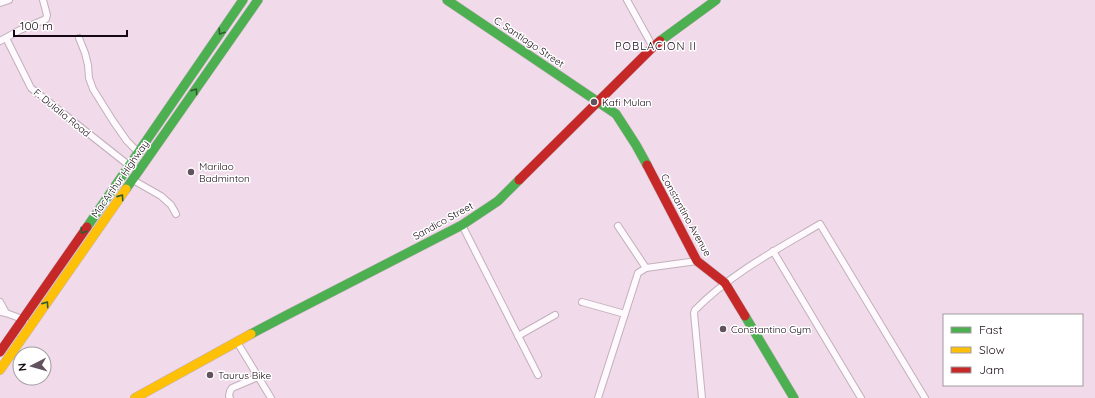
<svg xmlns="http://www.w3.org/2000/svg" width="1095" height="398" viewBox="0 0 1095 398" font-family="Quicksand,sans-serif">
<style>
.lines{fill:none;stroke-linecap:round;stroke-linejoin:round}
.street-casing{stroke:#c2b0bc;stroke-width:8}
.fast-casing{stroke:#c2b0bc;stroke-width:10}
.slow-casing{stroke:#c2b0bc;stroke-width:10}
.jam-casing{stroke:#c2b0bc;stroke-width:10}
.street{stroke:#fdf9fc;stroke-width:6}
.fast{stroke:#4caf50;stroke-width:9}
.slow{stroke:#ffc107;stroke-width:9}
.jam{stroke:#c62828;stroke-width:9}
.oneway{stroke:#305c31}
.poi-dot{fill:#62525e;stroke:#fff;stroke-width:1.5}
.labels{text-anchor:middle;dominant-baseline:central;stroke-width:3;stroke-linejoin:round;paint-order:stroke}
.street-label{font-size:10px;fill:#150812;stroke:#fff}
.poi-label{font-size:10px;fill:#150812;stroke:#fff;text-anchor:start}
.neighbourhood-label{font-size:11px;letter-spacing:1px;fill:#150812;stroke:#fff}
</style>
<rect width="100%" height="100%" fill="#f1daea"/>
<g class="lines">
<g class="street-casing">
<g id="street">
<path d="M627 0 653 47"/>
<path d="M0 3 9 0"/>
<path d="M6 38 31 88 131 167"/>
<path d="M79 38 85 53 88 65 89 78 93 89 113 121 127 141 138 152"/>
<path d="M0 41 20 30 46 19 47 15 43 0"/>
<path d="M133 180 161 196 171 205 176 214"/>
<path d="M462 225 538 375"/>
<path d="M773 251 861 398"/>
<path d="M646 268 697 261"/>
<path d="M0 302 6 313"/>
<path d="M582 302 625 314"/>
<path d="M0 312 6 313 25 320"/>
<path d="M518 336 555 315"/>
<path d="M237 342 271 398"/>
<path d="M230 398 229 396 230 391 232 388 258 377"/>
<path d="M598 398 638 273 646 268 618 226"/>
<path d="M702 398 694 313 695 310C730 274 776 250 820 224L925 398"/>
</g>
</g>
<g class="fast-casing">
<g id="fast">
<path d="M447 0 616 114 636 145 647 165"/>
<path d="M660 41 716 0"/>
<path d="M126 189 258 0"/>
<path d="M87 227 243 0"/>
<path d="M745 316 794 398"/>
<path d="M251 334 287 315 462 225 498 201 519 180"/>
</g>
</g>
<g class="slow-casing">
<g id="slow">
<path d="M0 370 126 189"/>
<path d="M135 398 251 334"/>
</g>
</g>
<g class="jam-casing">
<g id="jam">
<path d="M647 165 697 261 725 283 745 316"/>
<path d="M519 180 653 47 660 41"/>
<path d="M0 352 87 227"/>
</g>
</g>
<use href="#street" class="street"/>
<use href="#fast" class="fast"/>
<use href="#slow" class="slow"/>
<use href="#jam" class="jam"/>
</g>
<defs><path id="oneway-chevron" d="M-2-3.5L2.5 0L-2 3.5" fill="none" stroke-width="1.6" stroke-linecap="round" stroke-linejoin="round"/></defs>
<g class="oneway">
<use href="#oneway-chevron" transform="translate(221 32) rotate(124)"/>
<use href="#oneway-chevron" transform="translate(195 91) rotate(-55)"/>
<use href="#oneway-chevron" transform="translate(121 197) rotate(-55)"/>
<use href="#oneway-chevron" transform="translate(83 231) rotate(125)"/>
<use href="#oneway-chevron" transform="translate(46 304) rotate(-55)"/>
</g>
<g class="poi-dot">
<circle cx="594" cy="102" r="4"/>
<circle cx="191" cy="172" r="4"/>
<circle cx="723" cy="329" r="4"/>
<circle cx="210" cy="375" r="4"/>
</g>
<g class="labels">
<g class="street-label">
<text transform="translate(529 42) rotate(34)">C. Santiago Street</text>
<text transform="translate(62 113) rotate(39)">F. Dulalia Road</text>
<text transform="translate(120 179) rotate(-55)">MacArthur Highway</text>
<text transform="translate(686 215) rotate(61)">Constantino Avenue</text>
<text transform="translate(443 221) rotate(-29)">Sandico Street</text>
</g>
<g class="poi-label">
<text x="602" y="102">Kafi Mulan</text>
<text x="199" y="166">Marilao<tspan x="199" dy="12">Badminton</tspan></text>
<text x="731" y="329">Constantino Gym</text>
<text x="218" y="375">Taurus Bike</text>
</g>
<g class="neighbourhood-label">
<text x="656" y="46">POBLACION II</text>
</g>
</g>
<rect x="943" y="314" width="140" height="72" fill="#ffffff" stroke="#a19ca0"/>
<rect x="951" y="327" width="20" height="6" fill="#4caf50" stroke="#a19ca0"/>
<text x="979" y="334" font-size="12" fill="#150812">Fast</text>
<rect x="951" y="347" width="20" height="6" fill="#ffc107" stroke="#a19ca0"/>
<text x="979" y="354" font-size="12" fill="#150812">Slow</text>
<rect x="951" y="367" width="20" height="6" fill="#c62828" stroke="#a19ca0"/>
<text x="979" y="374" font-size="12" fill="#150812">Jam</text>
<g transform="translate(32 366) rotate(264)"><circle r="19" fill="#ffffff" stroke="#a19ca0"/>
<path d="M0-3L7 15L0 10L-7 15Z" fill="#62525e"/>
<text y="-6" font-size="11" font-weight="bold" text-anchor="middle" fill="#150812">N</text>
</g>
<path d="M14 30v6h113v-6" fill="none" stroke="#150812" stroke-width="2"/>
<text x="20" y="30" font-size="12" fill="#150812" stroke="#ffffff" stroke-width="3" paint-order="stroke">100 m</text>
</svg>
